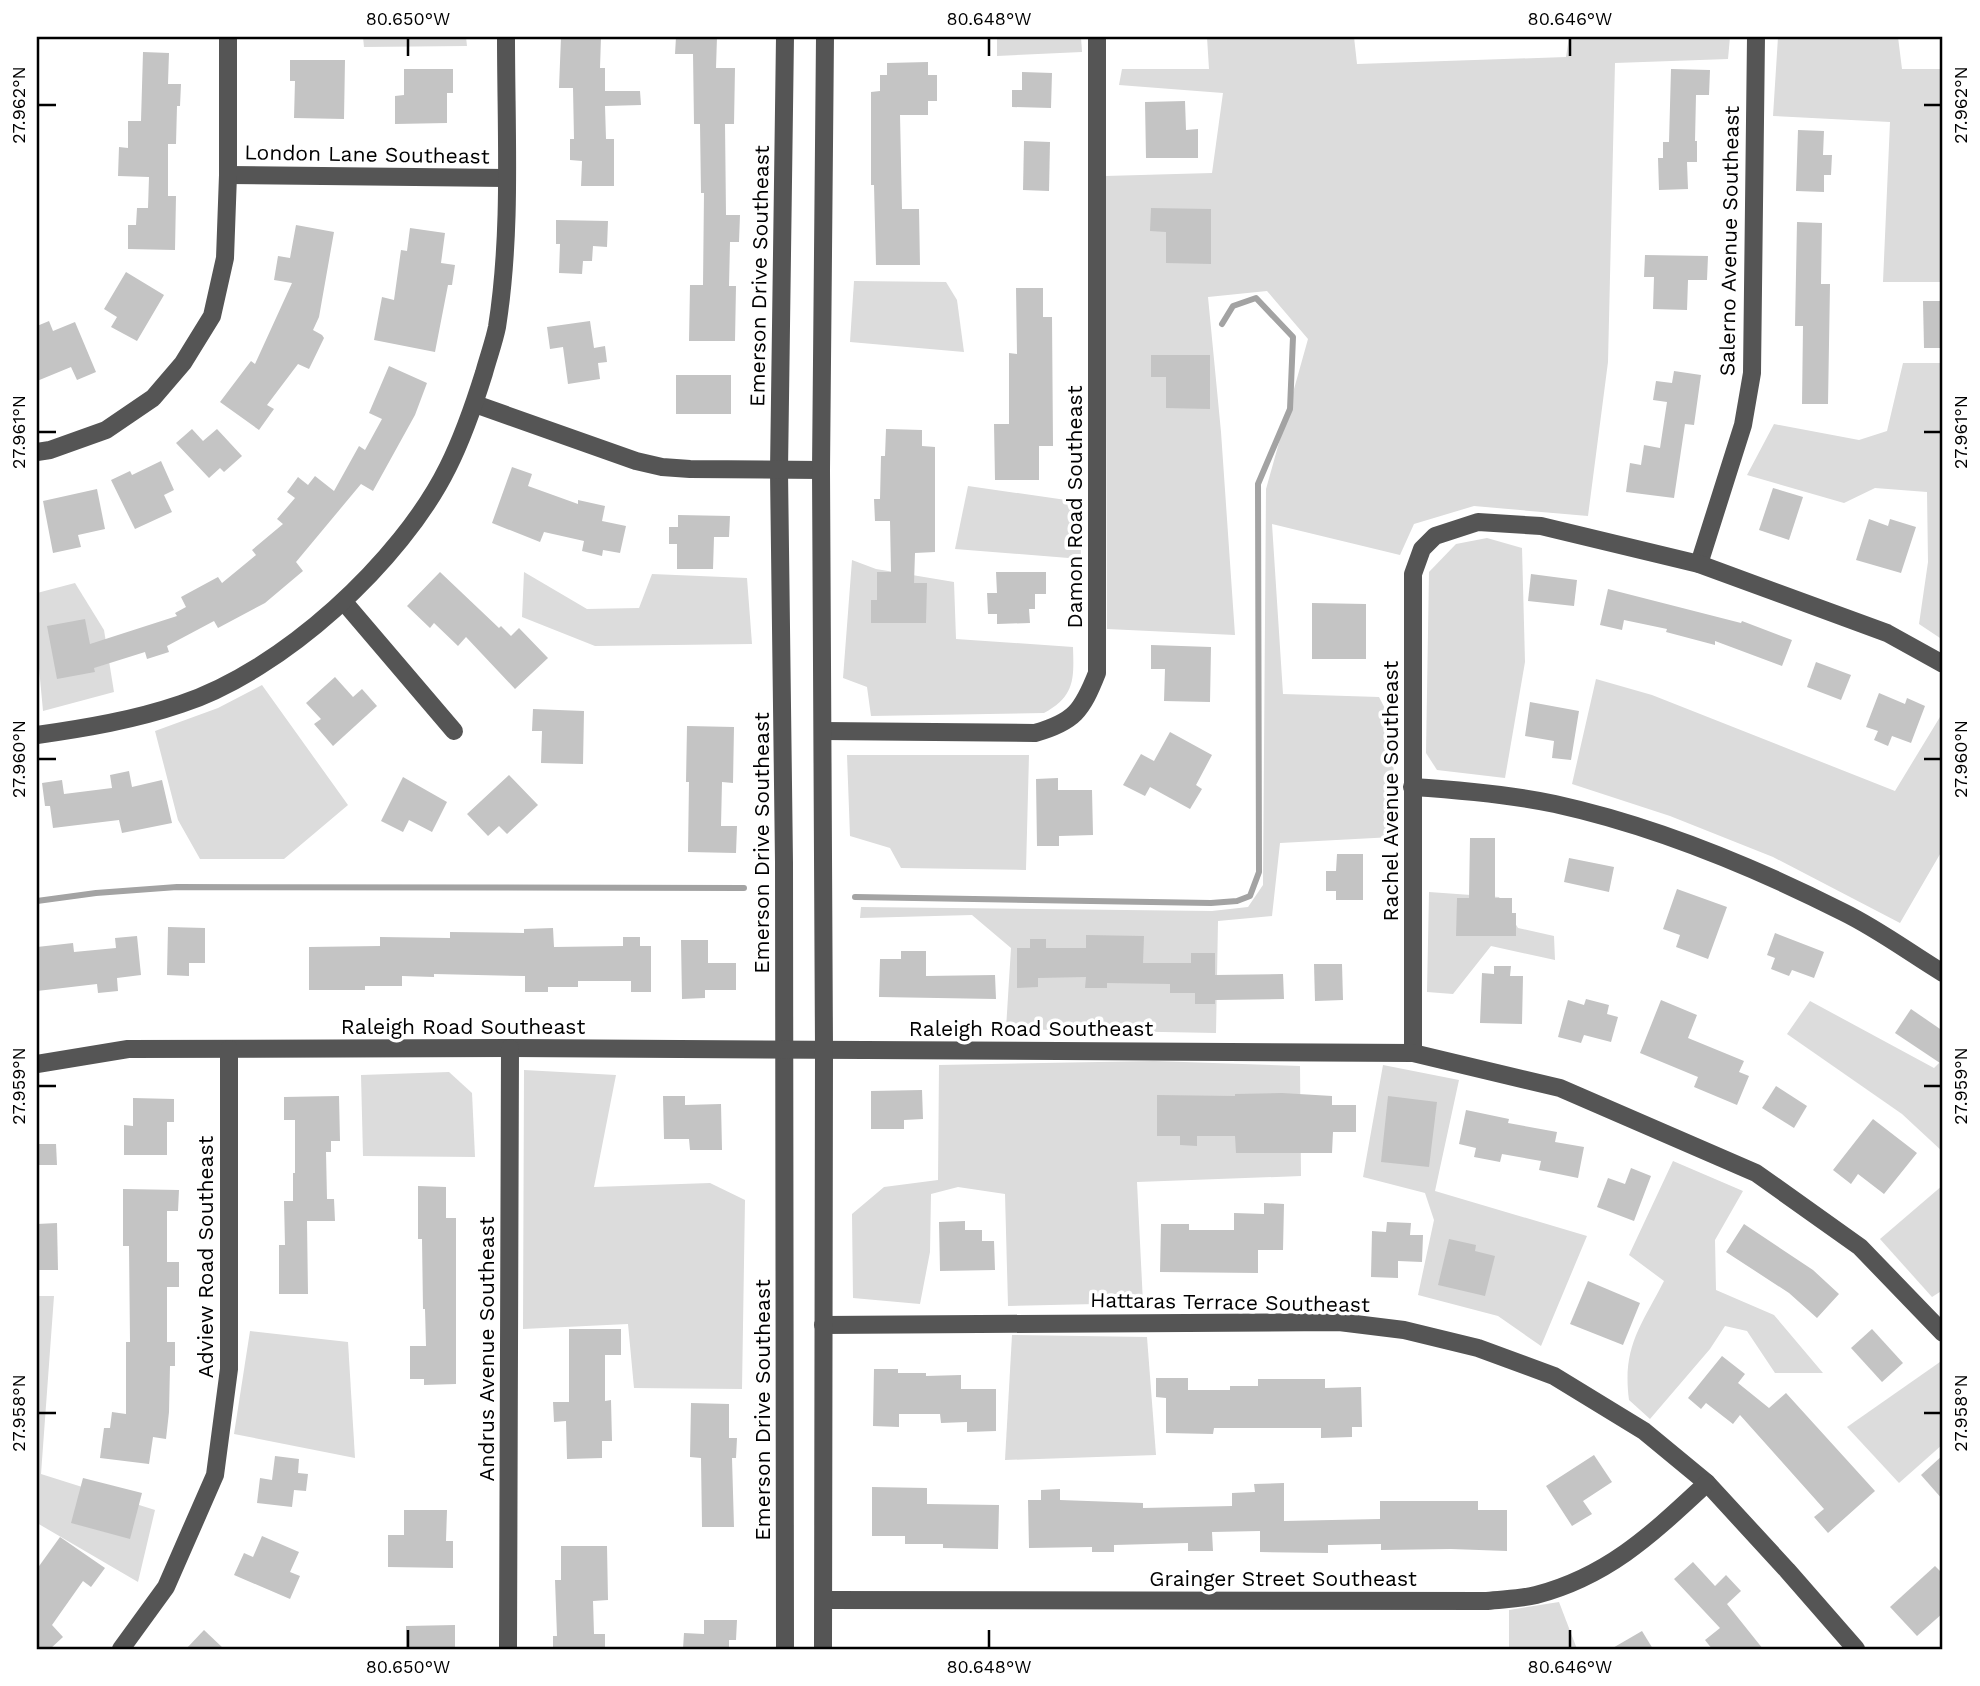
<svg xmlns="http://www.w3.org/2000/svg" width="1980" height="1686" viewBox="0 0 1980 1686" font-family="'Work Sans',sans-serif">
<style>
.green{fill:#dcdcdc}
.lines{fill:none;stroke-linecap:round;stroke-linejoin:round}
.stream{stroke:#a3a3a3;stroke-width:6}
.building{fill:#c4c4c4}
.minor{stroke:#555;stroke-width:18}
.ticks{fill:none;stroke:#000;stroke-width:2.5}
.labels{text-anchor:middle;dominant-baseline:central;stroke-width:7;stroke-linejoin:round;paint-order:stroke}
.street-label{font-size:21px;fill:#000;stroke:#fff}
.neatline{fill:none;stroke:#000;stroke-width:2.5}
.ticks-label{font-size:18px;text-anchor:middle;fill:#000}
</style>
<rect width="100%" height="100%" fill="#fff"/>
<g class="green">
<path d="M363 37H466L467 46 364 47Z"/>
<path d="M997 37H1081L1082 52 997 56Z"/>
<path d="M1207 37H1354L1357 64 1566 57 1569 37H1730L1728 59 1615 63 1608 362 1588 516 1474 506 1414 524 1400 555 1272 524 1283 694 1379 697 1394 726 1393 837 1280 843 1272 916 1218 921 1216 1033 1006 1029 1011 948 972 915 860 918 861 907 1212 911 1248 907 1263 885 1266 489 1308 339 1267 291 1208 297 1221 432 1235 635 1107 629 1105 176 1212 173 1223 93 1119 85 1122 69H1209Z"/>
<path d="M1778 37H1898L1902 69H1943V282H1883L1890 122 1773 116Z"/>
<path d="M854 281 946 282 957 300 964 352 850 342Z"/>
<path d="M1903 363H1943V640L1919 624 1928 562 1927 492 1875 488 1844 503 1747 475 1774 424 1859 440 1887 431Z"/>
<path d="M968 486 1080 502 1081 559 955 549Z"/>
<path d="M1487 538 1522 548 1525 662 1505 778 1437 770 1426 753 1429 572 1456 544Z"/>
<path d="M852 560 876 569 954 582 956 639 1073 647C1074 679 1075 696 1044 713L871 716 867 687 843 678Z"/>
<path d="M524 572 587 609 639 608 652 574 747 578 752 644 595 646 522 617Z"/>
<path d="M75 583 104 630 114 692 43 711 37 647V593Z"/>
<path d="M1596 679 1652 695 1895 791 1943 712V849L1900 923 1773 857 1670 816 1572 784Z"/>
<path d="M262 685 348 805 284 859H200L178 820 155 731 218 708Z"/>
<path d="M847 755H1029L1026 870 901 868 890 848 850 836Z"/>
<path d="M1429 892 1499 897 1518 928 1554 936 1555 960 1491 946 1453 994 1427 992Z"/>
<path d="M1810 1001 1934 1068 1943 1059V1152L1902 1114 1787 1034Z"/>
<path d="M1154 1061 1300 1066 1301 1176 1137 1182 1143 1303 1008 1306 1005 1194 958 1187 931 1194 930 1252 920 1304 853 1298 852 1214 884 1187 938 1180 939 1065Z"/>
<path d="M1383 1065 1459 1080 1435 1191 1587 1236 1541 1346 1498 1316 1418 1295 1434 1220 1425 1193 1363 1177Z"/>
<path d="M524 1070 616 1075 594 1187 710 1183 745 1200 742 1389 634 1388 628 1324 523 1329Z"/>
<path d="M449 1072 472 1093 475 1157 363 1156 361 1075Z"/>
<path d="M1673 1161 1743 1191 1715 1240 1716 1290 1774 1315 1823 1373H1775L1747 1331 1725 1326 1710 1349 1650 1419 1629 1400C1622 1347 1641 1326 1664 1281L1629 1255Z"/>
<path d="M1943 1185V1290L1932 1297 1880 1239Z"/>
<path d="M37 1296H54L41 1474 155 1510 138 1582 37 1523Z"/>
<path d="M250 1331 348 1342 355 1458 234 1434Z"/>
<path d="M1012 1335 1147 1337 1156 1455 1005 1460Z"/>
<path d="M1940 1362 1943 1365V1444L1899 1483 1847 1427Z"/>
<path d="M1559 1602 1577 1649H1509V1610Z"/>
</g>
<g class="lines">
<g class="stream">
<path d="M855 897 1211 903 1237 901 1250 896 1259 872 1258 484 1290 409 1293 337 1256 298 1233 306 1222 324"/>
<path d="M37 901 96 893 177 887 744 888"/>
</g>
</g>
<g class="building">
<path d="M561 37H601L600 68H605V91H640L641 105 605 106 606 139H614V186H581L582 161 570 160V139H574L573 88H559Z"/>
<path d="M676 37H717L716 68H735L734 124H725L726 215H740L739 242H730L729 286H736L735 341H689L690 285H703L704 193H701L700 124H694L693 54H675Z"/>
<path d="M143 52 169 53 168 84H181L180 106H177L176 144H168V196H176L175 250 128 249V225H136L137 208H148L149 177 118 176 119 147 128 148V121H141Z"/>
<path d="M290 60H345L344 119 294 118 295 81H290Z"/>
<path d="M928 62V75H937V101H928V115H900L902 209H919L920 265H876L874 185H871V92L880 91V75H887V63Z"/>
<path d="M404 69H453V93H447V123L395 124V96L404 95Z"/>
<path d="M1671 69 1710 70 1709 95H1696L1695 141H1697V162H1687L1688 189 1659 190 1658 158H1663V142H1669Z"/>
<path d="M1022 72 1052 73 1051 108 1012 107V90H1022Z"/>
<path d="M1185 101 1186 130 1198 129V158H1146L1145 102Z"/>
<path d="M1798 130 1824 131 1823 155H1832L1831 175H1824V192L1796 191Z"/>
<path d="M1024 141 1050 142 1049 191 1023 190Z"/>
<path d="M1151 208 1211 209V264L1166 263V232L1150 231Z"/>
<path d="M556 220 608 221 607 247 593 246 592 261H583L582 274 559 273 560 244H556Z"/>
<path d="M1797 222 1822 223 1821 284H1830L1828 404H1802L1803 326H1795Z"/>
<path d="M296 225 334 232 319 317 313 330 322 335 324 338 309 369 298 364 267 405 274 409 259 430 220 402 251 361 255 364 292 283 274 280 278 256 290 258Z"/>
<path d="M410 228 445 233 441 263 455 265 452 285H448L435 352 374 340 382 297 394 300 401 250 407 251Z"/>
<path d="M1645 255 1708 256 1707 280H1688L1687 310 1653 309 1654 277H1644Z"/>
<path d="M126 272 164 295 137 341 111 327 117 317 104 309Z"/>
<path d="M1016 288H1043V317H1052L1053 446H1039V480H995L994 424H1009V353L1017 354Z"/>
<path d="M1923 301H1943V348H1924Z"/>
<path d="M49 321 53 331 75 322 96 372 77 380 71 367 37 381V326Z"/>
<path d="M590 321 594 348 605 346 607 362 598 363 600 379 568 384 563 347 550 349 547 327Z"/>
<path d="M1151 355H1210V409L1166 408V377H1151Z"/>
<path d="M389 366 427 383 415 415 373 491 361 484 296 562 303 571 265 603 218 628 214 621 167 646 169 652 147 659 145 652 94 668 95 672 57 679 47 626 85 619 90 644 177 616 175 613 186 607 181 597 218 577 222 583 256 555 252 550 283 524 277 519 295 498 287 492 298 477 308 485 315 476 334 491 359 446 365 450 382 419 369 413Z"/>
<path d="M1674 371 1701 375 1694 425 1685 424 1674 498 1626 492 1630 463 1641 465 1644 445 1660 448 1667 402 1653 400 1656 381 1672 383Z"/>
<rect x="676" y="375" width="55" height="39"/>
<path d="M192 429 203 441 217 429 242 456 224 472 220 468 209 478 176 443Z"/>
<path d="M886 429 922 430V446L935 447V552L915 553 914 583H927L926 623H871V600H877V572H891L890 521H875L874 499H880L881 456H885Z"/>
<path d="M161 461 174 490 164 495 172 512 135 529 111 480 130 471 132 475Z"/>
<path d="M512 467 532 474 528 486 578 504V500L605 506 602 521 626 526 620 553 603 550 602 556 582 551 584 541 544 532 540 542 492 523Z"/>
<path d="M1773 488 1803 497 1789 540 1759 530Z"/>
<path d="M97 489 105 529 78 535 81 547 53 553 43 501Z"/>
<path d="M678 515 730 516 729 537H714L713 569H677V544H669V527H678Z"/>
<path d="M1869 519 1888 526 1890 519 1916 527 1901 573 1856 560Z"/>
<path d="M440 572 499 628 501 626 511 636 519 628 548 658 515 689 466 637 458 646 434 623 430 628 407 606Z"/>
<path d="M996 572H1046V594H1035V609H1029L1030 623 997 624V614H988L987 593H997Z"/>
<path d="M1531 574 1577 580 1574 606 1528 601Z"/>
<path d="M1608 589 1741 623 1742 621 1792 640 1782 666 1715 641V645L1666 632 1667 629 1624 620 1622 630 1600 625Z"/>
<path d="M1312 603 1366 604V659H1312Z"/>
<path d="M1151 645 1211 647 1210 702 1164 701 1165 669H1151Z"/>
<path d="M1816 662 1851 675 1841 700 1807 687Z"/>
<path d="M335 677 353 697 362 689 377 706 333 746 314 724 321 719 306 703Z"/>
<path d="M1879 693 1905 704 1907 698 1925 706 1911 743 1892 736 1888 746 1874 740 1878 731 1866 727Z"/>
<path d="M1530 702 1579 711 1571 760 1552 758 1554 741 1525 736Z"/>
<path d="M533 709 584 711 583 764 541 763 542 731H532Z"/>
<path d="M687 726 734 727 733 783 722 782 721 826H737L736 853 688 852 689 782H686Z"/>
<path d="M1170 732 1212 755 1196 785 1202 789 1190 809 1150 787 1145 796 1123 785 1141 754 1154 761Z"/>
<path d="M129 771 132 787 162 780 172 823 122 833 119 820 53 828 50 806H45L42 783 62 780 64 794 112 788 110 775Z"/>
<path d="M509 775 538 805 507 834 499 826 488 836 467 814Z"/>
<path d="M403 777 447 802 432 832 409 820 403 832 381 821Z"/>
<path d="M1058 778V790H1092L1093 835 1059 836V846H1037L1036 779Z"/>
<path d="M1470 838H1495V898H1512V913H1516V936H1456L1457 898H1469Z"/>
<path d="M1337 854H1363V900H1336V891H1326V871H1336Z"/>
<path d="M1569 858 1614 867 1609 892 1564 882Z"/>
<path d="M1677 889 1727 907 1708 959 1676 947 1680 935 1663 929Z"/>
<path d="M168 927 205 928V963H189V976L167 975Z"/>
<path d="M553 928 554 947 623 946V937H640V946H651V992H631V981H578V987H548V992H525V976L434 974V977L402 976V986H365V990H309V947L380 946V937L450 938V932L524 933V929Z"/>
<path d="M1775 933 1824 952 1814 978 1792 970 1789 976 1771 969 1775 958 1767 955Z"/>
<path d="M1086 935 1144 936 1143 963H1191V953H1215V975L1283 974 1284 999 1215 1000V1004H1195V993H1170V984L1107 983V988H1085L1086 977 1038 978V987L1017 988V948H1030V939H1046V948H1086Z"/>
<path d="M137 936 141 975 117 978 118 991 98 993 97 984 37 991V947L73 943 74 952 116 948 115 938Z"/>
<path d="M681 940H708V963H736V990H705V998L682 999Z"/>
<path d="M901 951H926V976L995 975 996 999 879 997 880 959H901Z"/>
<path d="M1314 964H1342L1343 1000 1315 1001Z"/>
<path d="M1494 966H1511L1510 976H1523L1522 1024 1480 1023 1482 973 1494 974Z"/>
<path d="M1586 999 1609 1005 1607 1014 1618 1017 1611 1042 1584 1035 1581 1043 1558 1037 1568 1000 1584 1005Z"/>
<path d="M1661 1000 1697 1015 1688 1038 1744 1061 1739 1072 1749 1076 1737 1105 1694 1087 1698 1077 1640 1053Z"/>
<path d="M1911 1009 1943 1031V1065L1895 1033Z"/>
<path d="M1776 1086 1807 1106 1794 1128 1762 1108Z"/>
<path d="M922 1090 923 1119 904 1120V1129H871V1091Z"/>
<path d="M1282 1093 1332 1096V1105H1356V1132H1333L1332 1153H1236L1235 1136H1197V1146L1180 1145V1136H1157V1095L1235 1096V1094Z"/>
<path d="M339 1096 340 1141H331V1152H326L327 1199H334L335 1221H307L308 1294H279V1245H285L284 1201H293V1173H295V1120H284V1097Z"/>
<path d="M663 1096H685V1105L721 1104 722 1150H690L689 1139H664Z"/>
<path d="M1388 1096 1437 1102 1429 1167 1381 1162Z"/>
<path d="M133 1098 174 1099V1122H167V1155H124V1125L133 1126Z"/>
<path d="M1466 1110 1509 1119 1508 1123 1557 1132 1555 1142 1584 1147 1578 1178 1539 1170 1541 1161 1502 1154 1500 1162 1474 1157 1476 1148 1459 1144Z"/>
<path d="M1873 1119 1917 1153 1884 1194 1858 1174 1851 1184 1833 1170Z"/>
<path d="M37 1144H56L57 1165H37Z"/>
<path d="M1631 1168 1651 1176 1634 1221 1597 1207 1608 1178 1625 1184Z"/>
<path d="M418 1186 446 1187V1218H456V1384L424 1385V1379H410V1346H426L425 1309H423L422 1239H418Z"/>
<path d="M123 1189 179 1190 178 1211H167V1262H179V1287H167V1342H175V1366H170L169 1412 166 1439 153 1437 149 1464 100 1458 104 1428H110L112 1412 126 1414V1342H130L129 1246H123Z"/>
<path d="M1264 1203 1284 1204 1283 1250H1258V1273L1160 1272 1161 1224H1189V1230H1234V1213L1264 1214Z"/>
<path d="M965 1221V1230H982V1241H994L995 1270 940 1271 939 1222Z"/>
<path d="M1387 1222 1411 1223 1410 1235H1423L1422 1262 1398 1261V1278L1371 1277 1372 1231 1386 1232Z"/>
<path d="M57 1223 58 1270H37V1224Z"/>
<path d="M1744 1224 1813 1270 1839 1294 1817 1318 1789 1293 1726 1252Z"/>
<path d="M1449 1239 1476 1245 1475 1251 1495 1256 1485 1296 1438 1285Z"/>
<path d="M1588 1281 1640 1303 1623 1345 1570 1324Z"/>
<path d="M569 1329H621V1355H605V1401L611 1400 612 1441H602V1458L567 1459 566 1421 554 1422 553 1402H569Z"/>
<path d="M1872 1329 1903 1363 1882 1382 1851 1348Z"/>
<path d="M1722 1356 1745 1374 1738 1383 1769 1408 1786 1393 1875 1491 1828 1533 1814 1517 1824 1509 1740 1415 1733 1424 1706 1403 1701 1409 1688 1398Z"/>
<path d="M874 1369H898V1373H926V1376L961 1375V1389H996V1431L967 1432V1422L941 1423 940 1414H899V1427L873 1426Z"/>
<path d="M1156 1378H1188V1390H1230V1386H1258V1379H1325V1388L1361 1387 1362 1427H1352V1437L1321 1438V1428H1214L1213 1434 1166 1433V1398L1156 1397Z"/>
<path d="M691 1403 729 1404V1438H737L736 1458H732L734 1527H702L701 1458 690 1457Z"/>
<path d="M1594 1455 1612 1482 1583 1501 1592 1514 1572 1526 1546 1486Z"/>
<path d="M1943 1455V1500L1921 1475Z"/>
<path d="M275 1456 299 1459 298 1473 308 1474 306 1491 294 1490 292 1507 257 1503 260 1478 272 1480Z"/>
<path d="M83 1478 142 1493 130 1539 71 1523Z"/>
<path d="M1284 1483V1521L1380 1519V1501H1478V1510H1507V1551L1451 1549 1381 1550V1544L1328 1545V1553L1260 1552V1531L1212 1532 1213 1551H1188V1543L1114 1545V1552H1092V1547L1029 1548 1028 1500H1041V1490L1060 1489V1500L1143 1503V1508L1232 1506V1493L1255 1492 1254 1484Z"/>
<path d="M872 1487 927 1488V1504L999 1505 998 1549 943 1548V1544H905V1536H872Z"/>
<path d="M404 1510H447L446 1541H453V1568L388 1567V1535H404Z"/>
<path d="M262 1536 299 1552 290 1572 300 1576 290 1599 234 1575 244 1553 253 1557Z"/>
<path d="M60 1537 105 1568 91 1587 83 1581 52 1625 63 1637 50 1649H37V1569Z"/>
<path d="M561 1546H607L608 1600 593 1601 594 1634H605V1649H553V1636H557L555 1580H561Z"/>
<path d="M1693 1562 1715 1586 1726 1575 1741 1591 1727 1604 1763 1649H1712L1705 1640 1720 1628 1674 1579Z"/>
<path d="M1935 1566 1943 1574V1613L1917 1636 1890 1607Z"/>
<path d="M704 1620H737L736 1640H729V1649H683L684 1633 704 1634Z"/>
<path d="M455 1625V1649H406V1626Z"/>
<path d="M204 1630 224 1649H186Z"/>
<path d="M1642 1631 1653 1649H1611Z"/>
</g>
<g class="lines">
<g class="minor">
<path d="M785 37 779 471 784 862 785 1649"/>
<path d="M228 175 506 178"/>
<path d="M475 404 636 461 662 467 690 469 821 470"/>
<path d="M37 452 50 450 106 430 153 398 183 363 212 316 225 258 228 175V37"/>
<path d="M1699 564 1743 425 1752 373 1756 37"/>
<path d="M344 602 454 731"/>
<path d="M823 731 1035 733C1074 722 1082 711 1097 673V37"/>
<path d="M37 735C86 728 134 720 181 704 282 671 401 562 448 467 463 437 474 405 484 373 488 358 494 342 497 327 512 232 506 133 506 37"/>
<path d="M1412 787C1460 790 1508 794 1555 804 1655 826 1752 866 1843 912 1878 929 1910 953 1943 973"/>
<path d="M1413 1053V574L1422 549 1435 536 1478 522 1541 526 1699 564 1887 633 1943 664"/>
<path d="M37 1064 128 1049 510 1048 1413 1053 1560 1088 1756 1173 1860 1247 1943 1333"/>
<path d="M823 1325 1339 1322 1404 1330 1478 1348 1554 1376 1644 1431 1707 1483 1787 1570 1856 1649"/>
<path d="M824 1600 1487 1601C1503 1599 1520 1599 1536 1595 1609 1576 1653 1533 1707 1483"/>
<path d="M121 1649 166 1587 215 1475 229 1369V1049"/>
<path d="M508 1649 510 1048"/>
<path d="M823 1649 824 1049 821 470 825 37"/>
</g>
</g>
<path class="ticks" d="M408 38V56M989 38V56M1570 38V56M38 105H56M1924 105H1941M38 432H56M1924 432H1941M38 759H56M1924 759H1941M38 1086H56M1924 1086H1941M38 1413H56M1924 1413H1941M408 1630V1648M989 1630V1648M1570 1630V1648"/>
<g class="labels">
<g class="street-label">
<text transform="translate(367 154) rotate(1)">London Lane Southeast</text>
<text transform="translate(1729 241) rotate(-89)">Salerno Avenue Southeast</text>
<text transform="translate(759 276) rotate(-89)">Emerson Drive Southeast</text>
<text transform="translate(1074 507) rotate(-90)">Damon Road Southeast</text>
<text transform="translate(1390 791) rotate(-90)">Rachel Avenue Southeast</text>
<text transform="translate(761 843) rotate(-90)">Emerson Drive Southeast</text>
<text x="463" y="1026">Raleigh Road Southeast</text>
<text x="1031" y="1028">Raleigh Road Southeast</text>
<text transform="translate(205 1257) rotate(-90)">Adview Road Southeast</text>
<text transform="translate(1230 1302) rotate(1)">Hattaras Terrace Southeast</text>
<text transform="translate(486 1349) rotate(-90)">Andrus Avenue Southeast</text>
<text transform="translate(762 1410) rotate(-90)">Emerson Drive Southeast</text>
<text x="1283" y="1578">Grainger Street Southeast</text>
</g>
</g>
<rect width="1980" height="1686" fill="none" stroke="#ffffff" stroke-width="77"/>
<rect x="38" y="38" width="1903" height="1610" class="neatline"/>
<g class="ticks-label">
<text x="408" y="25">80.650°W</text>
<text x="989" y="25">80.648°W</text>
<text x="1570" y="25">80.646°W</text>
<text transform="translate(19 105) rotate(-90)" y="6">27.962°N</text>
<text transform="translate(1961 105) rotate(-90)" y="6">27.962°N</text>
<text transform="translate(19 432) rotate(-90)" y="6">27.961°N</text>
<text transform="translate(1961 432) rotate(-90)" y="6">27.961°N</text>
<text transform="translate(19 759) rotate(-90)" y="6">27.960°N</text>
<text transform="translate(1961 759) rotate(-90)" y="6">27.960°N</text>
<text transform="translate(19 1086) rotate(-90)" y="6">27.959°N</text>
<text transform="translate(1961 1086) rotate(-90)" y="6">27.959°N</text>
<text transform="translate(19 1413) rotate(-90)" y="6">27.958°N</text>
<text transform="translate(1961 1413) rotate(-90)" y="6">27.958°N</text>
<text x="408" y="1673">80.650°W</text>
<text x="989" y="1673">80.648°W</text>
<text x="1570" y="1673">80.646°W</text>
</g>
</svg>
